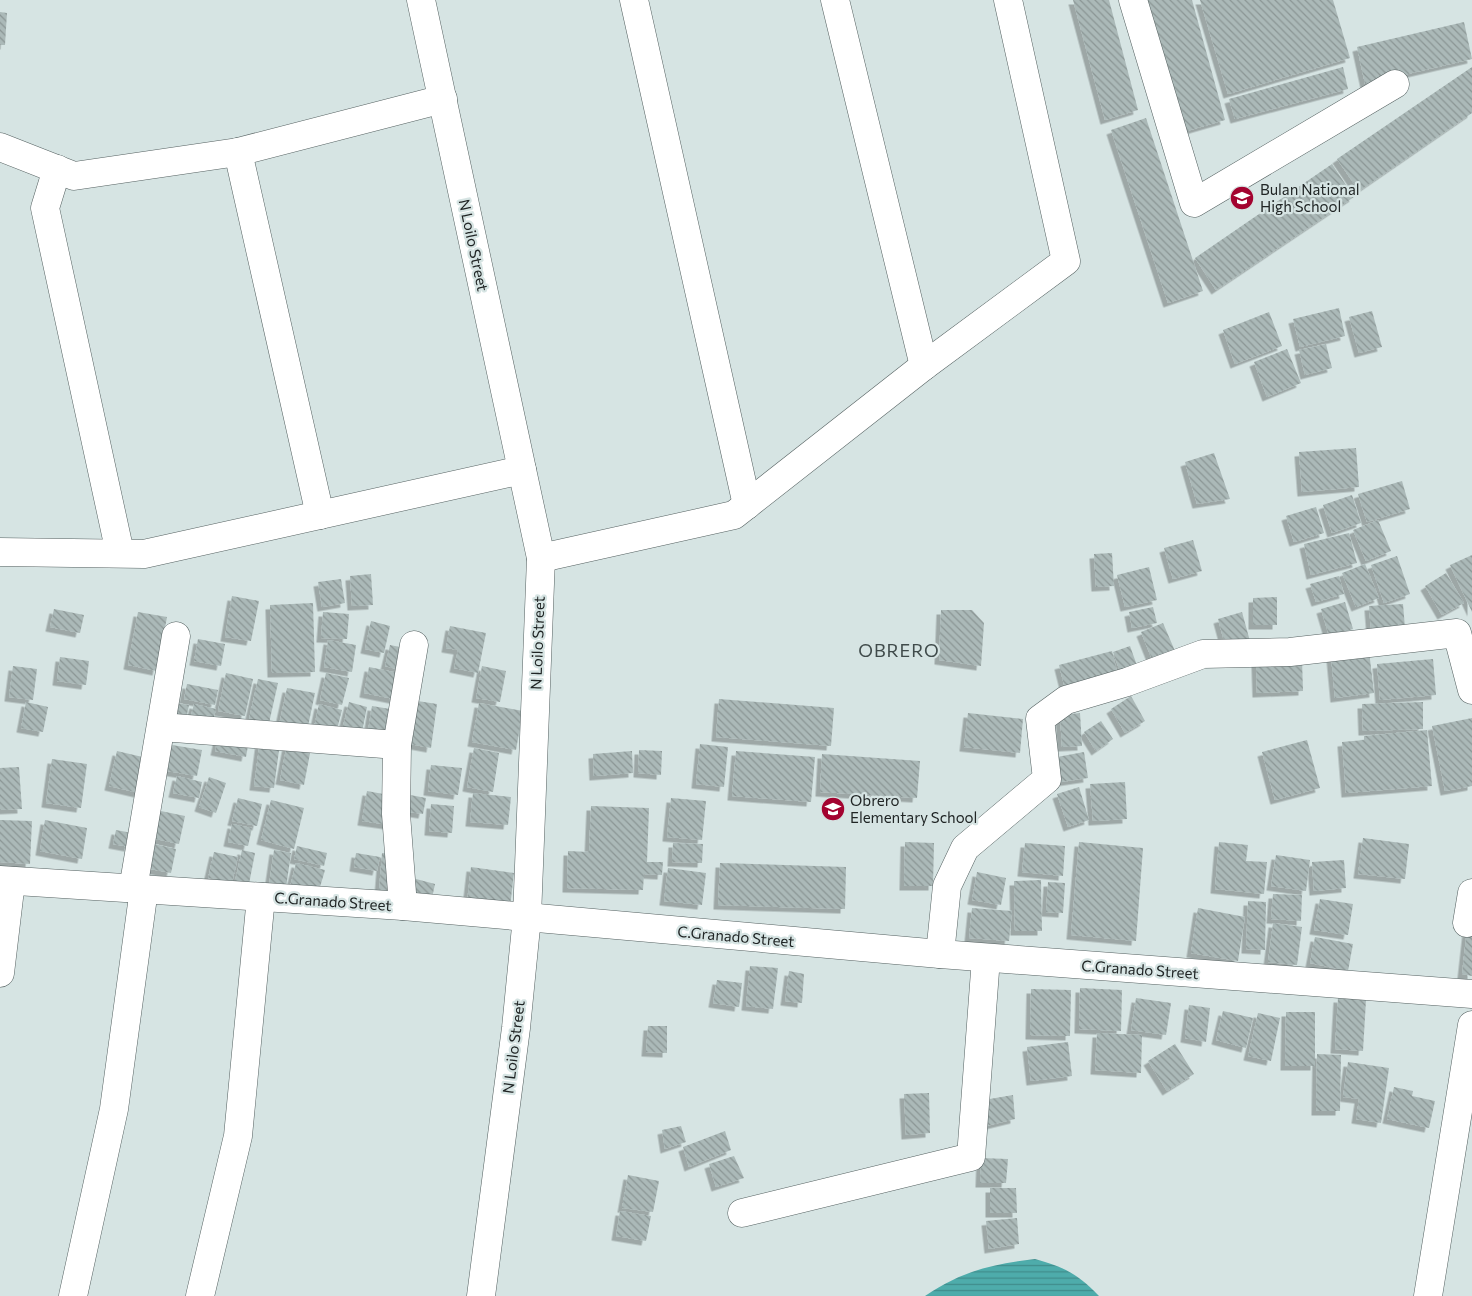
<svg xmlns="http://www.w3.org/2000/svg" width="1472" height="1296" viewBox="0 0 1472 1296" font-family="Commissioner,sans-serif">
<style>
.water{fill:url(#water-rules)}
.building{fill:url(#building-back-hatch);filter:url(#shadow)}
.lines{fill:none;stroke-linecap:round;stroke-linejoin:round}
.minor-casing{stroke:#556161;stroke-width:29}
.minor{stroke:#fff;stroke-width:28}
.labels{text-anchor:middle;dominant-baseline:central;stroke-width:4.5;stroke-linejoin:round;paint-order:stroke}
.poi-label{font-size:15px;fill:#202525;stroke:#d6e4e3;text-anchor:start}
.street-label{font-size:15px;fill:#202525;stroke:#d6e4e3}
.quarter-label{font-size:18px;letter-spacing:1px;fill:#404b4b;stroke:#d6e4e3}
</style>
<defs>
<pattern id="water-rules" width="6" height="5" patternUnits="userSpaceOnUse" patternTransform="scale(1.25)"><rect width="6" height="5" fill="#4eacab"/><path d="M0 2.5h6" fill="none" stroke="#408c8b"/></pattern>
<pattern id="building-back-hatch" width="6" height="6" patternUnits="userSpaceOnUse" patternTransform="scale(1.25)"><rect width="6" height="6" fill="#abb9b8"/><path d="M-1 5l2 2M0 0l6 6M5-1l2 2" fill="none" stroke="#8b9695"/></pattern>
<filter id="shadow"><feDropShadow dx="-4.5" dy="4.5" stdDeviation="0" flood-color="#0004"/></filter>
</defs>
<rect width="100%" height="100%" fill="#d6e4e3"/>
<path class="water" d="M1035 1259C1064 1267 1078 1274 1099 1296H925C962 1271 992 1264 1035 1259Z"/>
<g class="building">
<path d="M1073 0H1109L1138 110 1105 120Z"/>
<path d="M1143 0H1192L1225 120 1180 133Z"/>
<path d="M1200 0H1333L1350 58 1228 94Z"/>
<path d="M0 12 7 13 5 45H0Z"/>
<path d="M1464 22 1472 59 1365 84 1357 47Z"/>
<path d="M1343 67 1348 89 1235 119 1229 99Z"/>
<path d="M1472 67V113L1359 191 1337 159Z"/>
<path d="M1146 118 1203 291 1168 303 1111 130Z"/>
<path d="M1332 164 1354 197 1216 290 1195 258Z"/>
<path d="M1339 308 1345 336 1300 347 1293 319Z"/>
<path d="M1372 311 1382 347 1359 353 1349 317Z"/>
<path d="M1269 312 1282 346 1235 364 1223 330Z"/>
<path d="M1326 344 1332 368 1305 375 1299 350Z"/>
<path d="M1287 349 1301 383 1267 397 1254 362Z"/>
<path d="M1356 448 1359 487 1302 492 1299 452Z"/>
<path d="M1214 453 1230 499 1197 504 1185 462Z"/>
<path d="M1402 481 1410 509 1367 522 1358 494Z"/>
<path d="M1352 495 1361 523 1332 533 1323 505Z"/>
<path d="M1316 507 1324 533 1294 542 1286 516Z"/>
<path d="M1378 520 1391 551 1366 561 1353 530Z"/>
<path d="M1349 533 1357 563 1311 575 1304 544Z"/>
<path d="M1193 540 1202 571 1173 579 1164 548Z"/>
<path d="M1112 553 1114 586 1096 587 1094 554Z"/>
<path d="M1472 555V612L1450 565Z"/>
<path d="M1397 556 1410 594 1384 603 1371 565Z"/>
<path d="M1365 564 1379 598 1356 607 1342 573Z"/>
<path d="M1149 567 1157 600 1125 607 1117 575Z"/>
<path d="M1446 573 1464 603 1442 615 1425 586Z"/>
<path d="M371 574 373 605 352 606 350 576Z"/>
<path d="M1339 576 1344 594 1316 602 1310 584Z"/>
<path d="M341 579 345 603 322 607 318 582Z"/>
<path d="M232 596 259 601 251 641 225 637Z"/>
<path d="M1277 597V625H1253V598Z"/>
<path d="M1345 602 1353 629 1329 636 1321 609Z"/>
<path d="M313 603 315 672 272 673 270 605Z"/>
<path d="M1403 604 1405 628 1371 631 1369 606Z"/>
<path d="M1153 607 1157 623 1132 628 1129 612Z"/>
<path d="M54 609 84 615 80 633 50 627Z"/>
<path d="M941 610H972L984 623 981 666 939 660Z"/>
<path d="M138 612 167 617 157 671 128 665Z"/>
<path d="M323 612 349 614 347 639 321 638Z"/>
<path d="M1242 612 1251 645 1227 652 1218 619Z"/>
<path d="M371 621 390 626 384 653 365 649Z"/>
<path d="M1163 623 1178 658 1155 667 1141 632Z"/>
<path d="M450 626 486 633 478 673 454 668 458 650 446 648Z"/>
<path d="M198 639 225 644 221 666 194 661Z"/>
<path d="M328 640 356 645 352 672 324 667Z"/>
<path d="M390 645 410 649 404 671 385 666Z"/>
<path d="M1130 646 1140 674 1123 680 1113 652Z"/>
<path d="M1112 651 1120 684 1067 697 1059 665Z"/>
<path d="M1369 651 1374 693 1335 698 1331 656Z"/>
<path d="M60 657 89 661 86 685 57 681Z"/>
<path d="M1433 659 1436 695 1380 700 1377 664Z"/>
<path d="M1302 660 1303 691 1257 693 1256 662Z"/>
<path d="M13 666 37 669 33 700 9 697Z"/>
<path d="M482 666 506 671 500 702 476 698Z"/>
<path d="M369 667 399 673 394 699 364 693Z"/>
<path d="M226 673 253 679 245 716 218 711Z"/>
<path d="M326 673 349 678 342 705 320 700Z"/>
<path d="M258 679 278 683 267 732 247 728Z"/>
<path d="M187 684 218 690 215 705 184 699Z"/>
<path d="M287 688 315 693 307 731 279 725Z"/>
<path d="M1131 696 1145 721 1125 733 1111 709Z"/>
<path d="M719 699 834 708 831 746 716 737Z"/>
<path d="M411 700 437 704 431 748 404 743Z"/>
<path d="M26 702 48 707 43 732 21 728Z"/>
<path d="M170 702 189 705 185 724 166 720Z"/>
<path d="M349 702 367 707 360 742 340 738Z"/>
<path d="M1423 702V729L1363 731 1362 704Z"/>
<path d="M479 703 523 711 516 750 472 742Z"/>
<path d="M194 704 216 709 211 728 189 723Z"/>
<path d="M319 704 342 710 335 737 313 732Z"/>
<path d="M372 706 396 710 392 741 367 737Z"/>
<path d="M968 713 1023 719 1020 753 964 747Z"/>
<path d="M1080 713 1082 746 1062 747 1060 715Z"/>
<path d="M1472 718V786L1445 791 1432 726Z"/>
<path d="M1101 721 1113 739 1096 751 1084 732Z"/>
<path d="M1427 730 1432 786 1346 793 1342 742 1364 740V736Z"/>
<path d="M219 733 249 740 246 757 215 751Z"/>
<path d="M260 740 280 743 274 788 254 786Z"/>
<path d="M1307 740 1320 788 1275 800 1262 752Z"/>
<path d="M166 744 202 750 197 776 161 770Z"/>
<path d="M287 744 311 748 304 785 280 780Z"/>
<path d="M700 744 728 747 724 787 696 784Z"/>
<path d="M474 748 499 753 493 792 467 787Z"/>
<path d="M639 750 662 751 661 775 638 773Z"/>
<path d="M117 751 151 759 143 794 109 786Z"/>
<path d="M632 751 633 773 594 776 593 754Z"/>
<path d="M736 751 815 757 811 802 732 796Z"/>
<path d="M1084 752 1088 778 1061 782 1057 757Z"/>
<path d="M822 754 920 761 917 798 820 792Z"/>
<path d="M52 759 87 764 81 808 46 803Z"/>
<path d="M431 765 462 768 458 795 428 791Z"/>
<path d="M19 767 22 809 0 810V768Z"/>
<path d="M177 776 202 782 199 798 173 793Z"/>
<path d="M209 777 226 783 216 813 199 807Z"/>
<path d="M1125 782 1127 819 1093 821 1090 784Z"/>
<path d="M1079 787 1089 820 1068 827 1057 794Z"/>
<path d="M367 791 394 796 390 825 362 821Z"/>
<path d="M473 793 511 797 508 825 470 822Z"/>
<path d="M405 794 426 798 423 814 403 811Z"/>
<path d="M238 798 262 804 257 826 232 821Z"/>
<path d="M671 798 706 801 702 840 667 837Z"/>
<path d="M271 800 304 808 294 849 261 840Z"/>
<path d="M431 804 454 806 452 833 429 831Z"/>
<path d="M591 806 649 808 647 862H663L662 875 644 874 643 890 567 888 568 851 589 852Z"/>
<path d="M156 810 185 816 179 844 151 838Z"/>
<path d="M0 820 32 821 30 864 0 862Z"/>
<path d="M45 820 87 828 82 859 40 851Z"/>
<path d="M232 824 252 828 248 846 228 842Z"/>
<path d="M116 830 132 833 129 847 113 844Z"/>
<path d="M1363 838 1409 844 1405 879 1358 874Z"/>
<path d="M905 842 934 843 933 886H904Z"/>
<path d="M1079 842 1143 848 1136 941 1071 935Z"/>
<path d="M1219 842 1248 845 1246 861 1267 862 1264 894 1215 889Z"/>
<path d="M150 843 176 849 171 873 145 868Z"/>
<path d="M673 843 703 844 702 863 672 862Z"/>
<path d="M1025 843 1065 846 1063 876 1022 872Z"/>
<path d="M297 846 327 853 324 866 294 859Z"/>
<path d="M242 850 255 853 249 884 235 881Z"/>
<path d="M274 850 291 853 286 888 269 885Z"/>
<path d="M214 852 238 857 232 883 208 878Z"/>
<path d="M356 853 380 857 377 871 354 867Z"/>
<path d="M382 853 399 855 395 892 379 891Z"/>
<path d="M1276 855 1310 860 1306 891 1271 886Z"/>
<path d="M1344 860 1346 888 1314 891 1312 862Z"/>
<path d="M296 863 325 870 318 894 290 887Z"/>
<path d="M720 863 846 867 845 909 718 905Z"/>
<path d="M471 867 514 873 510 907 467 902Z"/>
<path d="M668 868 706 873 702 905 664 901Z"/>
<path d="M977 872 1006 878 1001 905 972 900Z"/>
<path d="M416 879 435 884 432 898 412 893Z"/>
<path d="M1041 880 1042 931H1015L1014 881Z"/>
<path d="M1048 882 1065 883 1063 913 1046 912Z"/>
<path d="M1273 894 1302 895 1301 921 1271 919Z"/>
<path d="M1320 899 1353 904 1348 935 1314 930Z"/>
<path d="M1248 901 1266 902 1265 950 1246 949Z"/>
<path d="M972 908 1012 911 1009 941 969 938Z"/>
<path d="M1198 908 1245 917 1238 961 1191 953Z"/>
<path d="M1273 923 1302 927 1297 965 1268 962Z"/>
<path d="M1467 929H1472V976L1462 974Z"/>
<path d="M1315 937 1353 944 1348 971 1310 963Z"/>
<path d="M750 966 778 968 773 1009 746 1006Z"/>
<path d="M789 971 804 974 802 1003 785 1001Z"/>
<path d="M717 980 742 983 739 1007 713 1003Z"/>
<path d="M1080 988 1122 990 1121 1031 1079 1029Z"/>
<path d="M1031 989 1071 990 1070 1036 1030 1035Z"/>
<path d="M1136 998 1171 1003 1166 1035 1131 1030Z"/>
<path d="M1338 998 1366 1000 1363 1051 1335 1049Z"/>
<path d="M1189 1005 1210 1008 1206 1042 1185 1038Z"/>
<path d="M1223 1011 1253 1018 1246 1048 1216 1040Z"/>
<path d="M1286 1012H1315V1066H1285Z"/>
<path d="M1258 1013 1280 1018 1271 1061 1248 1056Z"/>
<path d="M648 1026H667V1053L646 1052Z"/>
<path d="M1097 1033 1142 1035 1141 1073 1095 1070Z"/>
<path d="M1068 1042 1072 1076 1031 1081 1027 1047Z"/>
<path d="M1175 1044 1194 1074 1167 1091 1148 1061Z"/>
<path d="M1317 1054 1341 1055 1340 1111H1316Z"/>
<path d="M1348 1062 1389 1068 1381 1123 1356 1119 1359 1099 1343 1097Z"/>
<path d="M1394 1087 1413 1091 1412 1096 1435 1101 1429 1128 1387 1119Z"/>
<path d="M929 1093 930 1133 906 1135 904 1094Z"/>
<path d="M1013 1095 1015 1119 982 1127 978 1101Z"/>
<path d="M681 1126 686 1142 665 1149 662 1130Z"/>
<path d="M725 1131 731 1150 689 1167 683 1147Z"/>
<path d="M734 1156 744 1178 716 1187 709 1164Z"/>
<path d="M981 1158 1008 1159 1006 1183H980Z"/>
<path d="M628 1175 659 1181 653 1212 622 1208Z"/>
<path d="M990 1188H1016L1017 1213H990Z"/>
<path d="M620 1211 651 1216 646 1241 616 1236Z"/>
<path d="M1017 1218 1019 1244 989 1249 986 1221Z"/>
</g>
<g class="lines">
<g class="minor-casing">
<g id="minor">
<path d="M421 0 541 558 527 917 516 1028 481 1296"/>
<path d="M634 0 747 505"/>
<path d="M835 0 924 366"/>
<path d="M1133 0 1194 203 1395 84"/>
<path d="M0 147 74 176 238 152 443 99"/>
<path d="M238 152 320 515"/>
<path d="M57 169 45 208 120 553"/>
<path d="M0 552 144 554 522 470"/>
<path d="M541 558 734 515 924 366 1066 261 1008 0"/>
<path d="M161 727 397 745"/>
<path d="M0 880 403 906 940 954 1472 994"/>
<path d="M133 889 176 636"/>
<path d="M403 906 396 814 397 745 414 645"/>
<path d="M1467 923 1472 893"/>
<path d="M940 954 947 886 965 848 1047 779 1040 719 1066 700 1127 682 1203 654 1290 652 1457 633 1472 690"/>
<path d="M0 973 11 881"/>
<path d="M742 1213 971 1157 986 958"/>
<path d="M73 1296 114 1109 144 889"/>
<path d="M200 1296 238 1136 261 897"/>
<path d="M1428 1296 1472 1025"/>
</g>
</g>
<use href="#minor" class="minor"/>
</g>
<defs>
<g id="school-disc" transform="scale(1.25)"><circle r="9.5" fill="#a30330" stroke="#d6e4e3"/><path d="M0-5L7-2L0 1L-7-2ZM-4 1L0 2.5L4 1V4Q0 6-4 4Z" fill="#fff"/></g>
</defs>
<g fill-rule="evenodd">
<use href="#school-disc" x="1242" y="198"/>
<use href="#school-disc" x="833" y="809"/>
</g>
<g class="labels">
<g class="poi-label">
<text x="1260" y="189">Bulan National<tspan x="1260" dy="17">High School</tspan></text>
<text x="850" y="800">Obrero<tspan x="850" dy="17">Elementary School</tspan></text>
</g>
<g class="street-label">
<text transform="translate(474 245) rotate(78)">N Loilo Street</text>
<text transform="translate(537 643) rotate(-88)">N Loilo Street</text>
<text transform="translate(333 901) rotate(4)">C.Granado Street</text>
<text transform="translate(736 936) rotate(5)">C.Granado Street</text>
<text transform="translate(1140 969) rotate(4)">C.Granado Street</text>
<text transform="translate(513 1047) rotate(-83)">N Loilo Street</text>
</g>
<g class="quarter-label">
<text x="899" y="650">OBRERO</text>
</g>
</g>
</svg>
